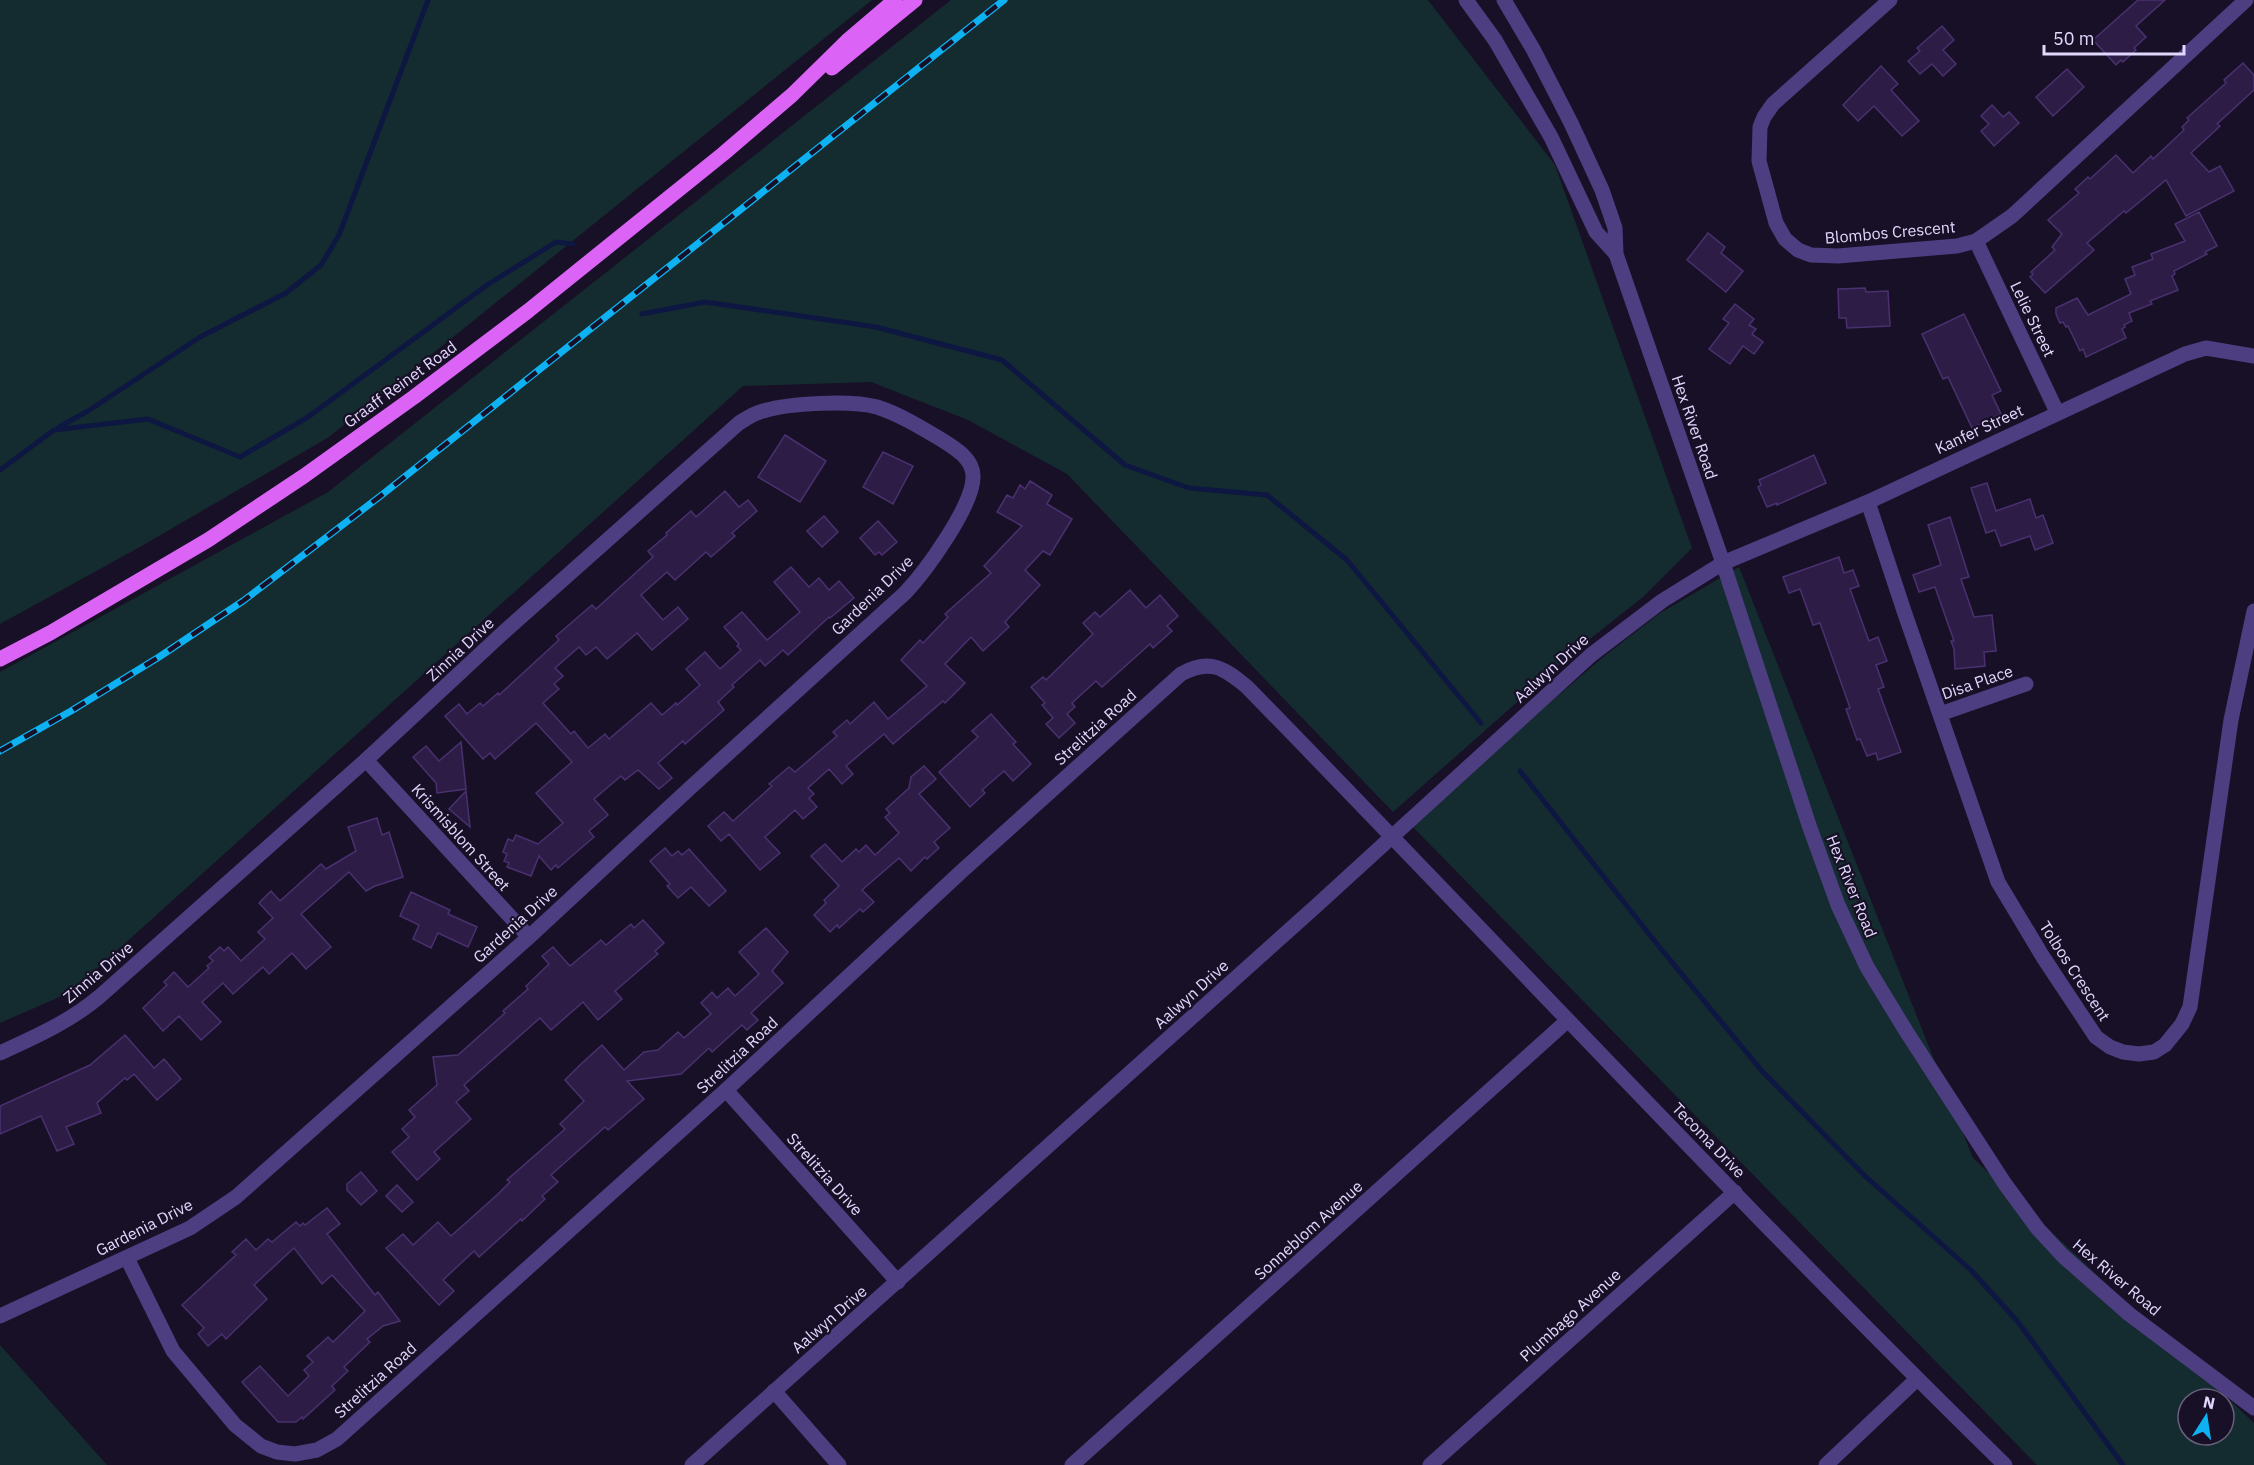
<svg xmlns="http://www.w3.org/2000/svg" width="2254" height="1465" viewBox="0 0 2254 1465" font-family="'IBM Plex Sans',sans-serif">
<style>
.green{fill:#142b2f;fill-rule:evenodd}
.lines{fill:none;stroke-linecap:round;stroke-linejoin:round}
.stream{stroke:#0d1742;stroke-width:5}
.building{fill:#2d1d46;stroke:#493170;stroke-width:1.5}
.minor{stroke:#4d3e82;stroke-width:15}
.major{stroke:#db64f7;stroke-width:15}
.rail-casing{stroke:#0eb2f2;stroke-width:7}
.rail{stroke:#181026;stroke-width:4.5;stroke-dasharray:14;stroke-linecap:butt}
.labels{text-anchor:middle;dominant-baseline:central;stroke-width:4.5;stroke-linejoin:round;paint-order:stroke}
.street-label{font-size:16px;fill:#e2d7fd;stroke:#181026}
</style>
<rect width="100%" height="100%" fill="#181026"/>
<g class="green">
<path d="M0 0H872L329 437 140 547 0 624Z"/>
<path d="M951 0H1428L1555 165 1692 548 1643 597 1576 650 1393 812 1067 474 968 420 871 382 743 386 71 992 0 1023V672L328 492Z"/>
<path d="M1739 567 1973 1158 2254 1423V1465H2037L1409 823 1602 658 1660 613ZM2188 1399H2224V1435H2188Z"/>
<path d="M0 1345 107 1465H0Z"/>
</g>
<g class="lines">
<g class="stream">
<path d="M642 314 705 302 876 327 1002 360 1125 465 1189 488 1267 495 1347 560 1481 723"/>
<path d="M59 427 88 411 200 337 286 293 321 265 339 235 428 0"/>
<path d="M0 470 54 430 148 419 240 457 308 417 487 285 556 242 573 244"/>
<path d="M1520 771 1661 949 1762 1071 1865 1176 1971 1270 2018 1322 2123 1465"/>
</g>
</g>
<g class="building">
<path d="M2138 0H2165L2136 26 2146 37 2134 48 2136 50 2123 62 2121 60 2116 65 2093 40Z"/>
<path d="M1942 26 1954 40 1943 50 1956 64 1943 76 1932 64 1920 74 1908 61 1920 51 1917 48Z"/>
<path d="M2243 63 2254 75V90L2217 124 2220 126 2191 153 2209 172 2220 166 2234 191 2186 216 2166 180 2126 213 2124 211 2087 243 2094 250 2045 293 2030 277 2033 274 2031 272 2055 250 2052 247 2062 234 2048 220 2079 193 2075 189 2088 177 2090 179 2116 155 2133 173 2151 156 2153 159 2184 130 2182 127 2189 120 2187 118 2226 83 2224 80Z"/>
<path d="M1881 66 1898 84 1891 90 1919 121 1902 136 1874 106 1858 121 1843 105Z"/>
<path d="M2067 69 2084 87 2053 116 2036 97Z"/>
<path d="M1992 105 2003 117 2009 112 2019 123 1994 146 1981 131 1989 124 1981 116Z"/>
<path d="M2199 212 2217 246 2205 252 2207 254 2174 271 2175 274 2172 276 2178 290 2150 301 2152 304 2129 313 2132 321 2124 325 2125 327 2122 329 2126 338 2086 357 2083 349 2080 351 2068 326 2066 327 2063 322 2060 323 2056 314V308L2077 298 2088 315 2131 294 2125 279 2135 275 2132 267 2153 259 2151 254 2185 241 2175 224Z"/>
<path d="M1708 233 1725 247 1721 253 1743 271 1726 292 1687 260Z"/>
<path d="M1865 288 1866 292 1888 291 1890 326 1847 328 1846 318H1839L1838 289Z"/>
<path d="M1735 304 1754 319 1749 325 1756 329 1752 334 1763 342 1754 354 1743 346 1730 364 1709 349 1729 323 1723 319Z"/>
<path d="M1964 314 2001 391 1992 395 2001 414 1972 428 1948 377 1943 379 1922 334Z"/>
<path d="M785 435 826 461 800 502 758 477Z"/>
<path d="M883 452 913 466 893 504 863 487Z"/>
<path d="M1814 455 1826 483 1777 505V503L1767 507 1758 487 1761 485 1759 480Z"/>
<path d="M1030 481 1052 495 1047 504 1072 519 1050 555 1043 551 1025 570 1040 585 1005 622 1009 627 983 651 971 637 945 664 965 683 945 703 943 701 893 744 884 734 846 766 853 774 842 784 829 769 808 788 814 794 809 798 817 807 803 819 795 810 765 837 780 853 760 870 729 834 721 841 708 826 724 812 733 821 772 786 769 784 789 767 795 772 837 736 833 732 847 720 850 724 874 702 888 719 927 686 901 660 920 640 923 643 948 617 945 614 991 573 984 566 1022 526 997 512 1007 495 1013 498 1020 485 1025 489Z"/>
<path d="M1987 483 1996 511 2030 499 2036 518 2043 515 2053 543 2035 550 2030 536 2001 546 1995 530 1986 533 1971 488Z"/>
<path d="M725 491 739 507 748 500 757 511 732 533 735 536 711 557 706 552 675 580 667 572 641 595 663 620 678 607 688 619 652 650 637 633 607 659 596 647 586 655 579 647 555 668 563 676 554 684 559 689 543 703 571 734 574 731 588 748 605 734 609 739 651 703 662 715 676 703 677 705 700 685 686 669 705 652 720 669 741 650 737 646 739 644 724 627 742 612 767 640 800 612 774 582 791 567 809 587 819 578 829 590 839 581 854 598 830 618 829 617 788 655 783 650 765 666 760 660 732 685 734 687 718 702 724 710 685 744 683 741 658 763 672 778 659 789 638 770 625 780 621 776 594 799 608 815 589 831 594 837 558 868 556 865 551 870 539 856 531 876 507 867 509 863 504 861 507 854 503 852 508 839 513 841 516 835 538 844 563 823 536 793 572 762 536 723 495 759 490 753 483 759 445 716 459 704 467 714 480 703 483 706 498 693 499 695 559 640 556 636 592 605 596 609 653 557 648 551 667 535 666 533 691 511 696 517Z"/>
<path d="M824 516 838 532 822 547 807 531Z"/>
<path d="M1950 517 1969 577 1961 579 1974 617 1992 615 1996 651 1984 652 1985 666 1955 669 1954 649 1951 641H1954L1935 587 1919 592 1913 575 1941 565 1928 525Z"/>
<path d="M878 521 897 542 882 555 879 552 875 555 860 538Z"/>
<path d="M1839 557 1844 573 1853 570 1859 586 1850 589 1869 641 1878 637 1887 661 1876 665 1884 687 1878 689 1901 752 1878 760 1876 753 1867 756 1860 739 1857 740 1846 709 1850 708 1820 623 1813 625 1800 589 1789 593 1783 577Z"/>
<path d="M1130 590 1146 608 1160 595 1178 616 1167 626 1172 631 1153 648 1150 644 1102 687 1096 681 1072 703 1075 707 1067 714 1075 723 1059 738 1046 724 1053 718 1042 705 1045 703 1031 687 1043 677 1046 680 1093 634 1083 623 1095 612 1100 617Z"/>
<path d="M991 714 1016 742 1013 744 1031 764 1013 781 1004 771 982 790 985 793 970 807 939 772 978 737 972 731Z"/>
<path d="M461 742 466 789 437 793 436 783 413 757 426 746 439 761Z"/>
<path d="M924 766 936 779 919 794 950 828 934 842 939 848 927 859 925 857 911 871 899 858 862 890 874 902 863 912 860 909 839 928 837 925 830 932 814 915 826 903 824 900 839 886 811 856 825 844 842 862 856 849 859 852 866 845 875 855 899 833 885 817 890 813 886 809 909 788 911 777Z"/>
<path d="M466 791 470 827 449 809Z"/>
<path d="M377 818 382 835 389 832 403 877 375 886 366 891 349 872 301 914 331 947 306 969 292 953 269 974 263 967 233 994 223 983 202 1002 221 1022 201 1040 179 1016 163 1031 143 1008 167 985 164 982 174 972 188 987 209 968 207 966 213 961 209 957 220 947 224 951 228 947 241 961 265 939 258 932 273 918 259 903 271 891 280 901 321 864 326 869 356 851 348 827Z"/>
<path d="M665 848 672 856 678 851 682 855 689 849 726 891 709 906 691 887 678 898 667 886 670 884 650 861Z"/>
<path d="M411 892 450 910 448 914 477 927 468 947 438 933 431 948 413 939 419 925 400 916Z"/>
<path d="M643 920 664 943 655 951 658 954 615 991 622 999 598 1020 583 1002 551 1030 540 1018 464 1085 469 1091 456 1102 471 1119 434 1152 440 1159 417 1180 392 1152 409 1137 402 1129 415 1117 409 1110 437 1085 433 1057 458 1055 505 1013 503 1011 528 989 526 986 549 964 542 956 553 947 570 966 601 940 606 945 631 924 634 928Z"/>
<path d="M766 928 788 952 772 971 783 983 751 1013 758 1020 747 1030 742 1025 712 1052 709 1048 681 1074 627 1081 644 1099 608 1130 605 1127 551 1175 558 1182 542 1196 545 1199 522 1221 521 1219 479 1257 474 1251 443 1280 454 1291 439 1305 386 1248 403 1234 413 1245 438 1222 451 1236 498 1194 510 1182 507 1180 565 1129 560 1124 584 1101 565 1080 582 1063 602 1045 624 1070 644 1052 658 1050 678 1032 684 1038 711 1014 701 1003 712 992 717 998 728 988 735 996 759 974 739 952Z"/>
<path d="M125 1035 154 1068 164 1059 181 1079 157 1100 134 1074 127 1080 125 1078 97 1103 101 1113 66 1127 74 1144 57 1151 41 1116 0 1134V1106L90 1065Z"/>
<path d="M361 1172 377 1191 361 1205 347 1190V1184Z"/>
<path d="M397 1185 413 1202 402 1212 386 1196Z"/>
<path d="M327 1208 340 1224 327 1234 375 1295 378 1292 400 1321 383 1326 367 1339 370 1342 344 1367 348 1371 332 1386 335 1390 303 1419 302 1417 296 1422H278L242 1382 260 1366 288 1396 309 1376 304 1370 313 1362 307 1356 328 1337 333 1342 365 1311 332 1275 322 1284 294 1248 254 1285 267 1299 226 1339 222 1334 208 1346 198 1334 204 1328 182 1305 236 1255 232 1252 246 1239 256 1250 268 1239 272 1242 296 1222 300 1226 303 1223 305 1225Z"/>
</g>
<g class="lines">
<g class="minor">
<path d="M1466 0 1495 40 1551 137 1596 232 1616 254"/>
<path d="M1504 0 1533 49 1571 123 1602 190 1615 228 1616 254 1723 563 1810 828 1838 905 1867 967 1906 1031 2005 1184 2038 1229 2063 1256 2129 1314 2254 1408"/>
<path d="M1890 0 1773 104 1764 117 1760 127 1759 161 1776 223 1785 239 1798 250 1811 255 1838 256 1957 246 1976 241 2012 216 2246 0"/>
<path d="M1976 241 2057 412"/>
<path d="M1868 502 1904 611 1998 882 2043 957 2096 1037 2110 1047 2123 1052 2139 1054 2154 1052 2165 1045 2182 1024 2190 1007 2231 720 2254 611"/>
<path d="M1940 714 2026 684"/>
<path d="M366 760 529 937"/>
<path d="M0 1053C35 1037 69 1022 99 997L366 760 505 631 739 423C747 418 754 413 763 411 789 403 851 400 877 407 899 414 922 428 942 440 955 448 973 459 973 476 974 505 925 572 905 593L690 788 529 937 236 1197 190 1228 0 1316"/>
<path d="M726 1090 898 1282"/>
<path d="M127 1258 173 1351 235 1425 261 1446 277 1452 295 1454 317 1450 337 1439 726 1090 963 870 1181 674C1210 658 1224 668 1247 687 1500 946 1746 1212 2005 1465"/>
<path d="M774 1391 839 1465"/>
<path d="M692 1465 1315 907 1591 655 1662 601 1723 563 1868 502 2185 354 2206 348 2254 356"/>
<path d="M1072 1465 1567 1021"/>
<path d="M1430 1465 1735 1192"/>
<path d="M1826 1465 1917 1379"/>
</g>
<g class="major">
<path d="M832 68 915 0"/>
<path d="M0 659 50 633 208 540 304 476 414 397 528 311 723 154 792 95 847 41 895 0"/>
</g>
<g class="rail-casing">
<path id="rail" d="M0 751 71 711 159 657 243 601 383 494 1004 0"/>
</g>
<use href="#rail" class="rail"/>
</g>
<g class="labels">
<g class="street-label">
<text transform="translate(1890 232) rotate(-5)">Blombos Crescent</text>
<text transform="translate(2033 319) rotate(64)">Lelie Street</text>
<text transform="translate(400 384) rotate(-36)">Graaff Reinet Road</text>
<text transform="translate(1695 427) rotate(71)">Hex River Road</text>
<text transform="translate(1979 429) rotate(-25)">Kanfer Street</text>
<text transform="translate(872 595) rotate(-44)">Gardenia Drive</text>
<text transform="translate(460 649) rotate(-43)">Zinnia Drive</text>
<text transform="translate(1551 668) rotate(-42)">Aalwyn Drive</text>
<text transform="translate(1977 682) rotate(-19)">Disa Place</text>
<text transform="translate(1095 727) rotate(-42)">Strelitzia Road</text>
<text transform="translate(461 837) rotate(48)">Krismisblom Street</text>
<text transform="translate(1852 886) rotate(68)">Hex River Road</text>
<text transform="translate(515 924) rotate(-42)">Gardenia Drive</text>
<text transform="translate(2075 971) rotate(57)">Tolbos Crescent</text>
<text transform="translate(98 972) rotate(-40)">Zinnia Drive</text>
<text transform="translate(1191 994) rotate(-42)">Aalwyn Drive</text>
<text transform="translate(737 1055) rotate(-43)">Strelitzia Road</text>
<text transform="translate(1709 1140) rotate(46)">Tecoma Drive</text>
<text transform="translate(825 1174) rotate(48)">Strelitzia Drive</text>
<text transform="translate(144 1227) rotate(-27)">Gardenia Drive</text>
<text transform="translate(1308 1230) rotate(-42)">Sonneblom Avenue</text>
<text transform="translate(2117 1277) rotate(40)">Hex River Road</text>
<text transform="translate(1570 1315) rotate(-42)">Plumbago Avenue</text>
<text transform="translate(829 1319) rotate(-41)">Aalwyn Drive</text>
<text transform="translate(375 1380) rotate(-42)">Strelitzia Road</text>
</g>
</g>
<g transform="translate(2206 1417) rotate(12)"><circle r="28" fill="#181026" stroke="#69607c" stroke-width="1.5"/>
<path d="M0-4.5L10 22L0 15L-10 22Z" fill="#0eb2f2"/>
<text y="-9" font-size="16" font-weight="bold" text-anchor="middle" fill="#e2d7fd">N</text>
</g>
<path d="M2044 45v9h140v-9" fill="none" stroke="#e2d7fd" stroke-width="3"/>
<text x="2053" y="45" font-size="18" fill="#e2d7fd" stroke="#181026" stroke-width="4.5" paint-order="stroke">50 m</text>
</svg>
